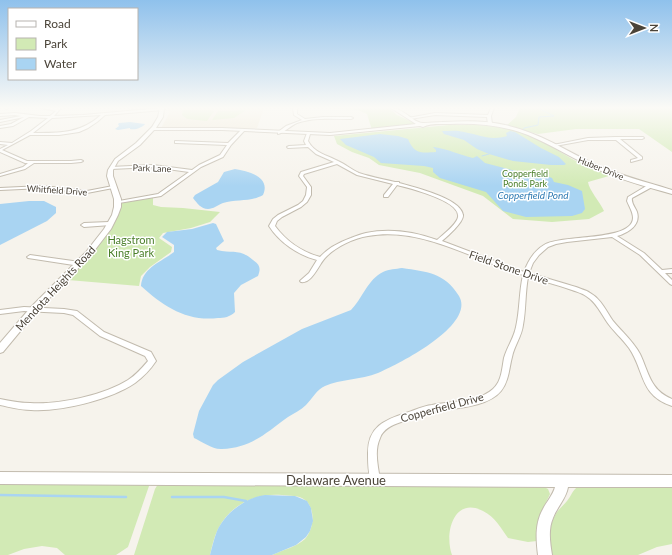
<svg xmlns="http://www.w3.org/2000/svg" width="672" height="555" viewBox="0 0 672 555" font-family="Lato,sans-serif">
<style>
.education{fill:#efe8d6}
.green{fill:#d2eab5}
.water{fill:#a9d4f2}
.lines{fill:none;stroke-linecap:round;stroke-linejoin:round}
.stream-far1{stroke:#a9d4f2;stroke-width:1}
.stream{stroke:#a9d4f2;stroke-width:2.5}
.minor-casing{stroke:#c2bbae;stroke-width:2}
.tertiary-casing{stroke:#c2bbae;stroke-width:2}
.minor{fill:#fff;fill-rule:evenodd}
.tertiary{fill:#fff;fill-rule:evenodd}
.labels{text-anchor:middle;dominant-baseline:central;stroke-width:3;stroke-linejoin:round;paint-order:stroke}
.far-street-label{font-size:9px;fill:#4b4439;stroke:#fff}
.far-park-label{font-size:9px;fill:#4a7f2a;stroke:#fff}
.far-water-label{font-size:10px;font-style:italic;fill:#2e7ab2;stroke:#fff}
.park-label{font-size:11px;fill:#4a7f2a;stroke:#fff}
.street-label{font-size:11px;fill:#4b4439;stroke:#fff}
.near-street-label{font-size:13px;fill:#4b4439;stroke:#fff}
</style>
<rect width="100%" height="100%" fill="#f6f3ec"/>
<path class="education" d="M167 108H264L257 128H161L170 112Z"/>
<g class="green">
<path d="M326 108H389L397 115 419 125 372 130 367 114 358 110Z"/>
<path d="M520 108H672V152L639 129H576L538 134 506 126 516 117Z"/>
<path d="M183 110H212L214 111 207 121 187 119 182 115Z"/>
<path d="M246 110 234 118 212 120 218 111Z"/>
<path d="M449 125H478L514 129 533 136 574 160 609 176 588 182C589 190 600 202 604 211L589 219 552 222 513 219 483 196 420 173 379 165 369 158 352 152 337 144 334 136Z"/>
<path d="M153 198V205L161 207 183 208 220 212 210 222 191 228 163 233 159 238 172 247 171 252 150 267 141 276 139 286 68 280C89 257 113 234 121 203Z"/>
<path d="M0 483 148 484 149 486 128 547 116 555H65L57 548 42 546 24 549 8 555H0Z"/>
<path d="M158 484 544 487 548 489 550 494 539 517 537 541 528 542 508 538C501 528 495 517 483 511 454 496 444 533 452 555H272C283 550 296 547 305 539 314 529 316 509 305 500 300 495 289 496 282 495 255 493 231 504 218 529 214 537 212 546 210 555H134L155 489Z"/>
<path d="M579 486H672V544L657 547 638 555H551C550 541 548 525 557 512 560 508 564 505 567 501 572 495 572 490 579 486Z"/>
</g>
<g class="water">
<path d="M130 122 145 124C142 128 135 130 130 129V128L118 130 115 129 119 126 118 124 119 123Z"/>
<path d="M442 131C449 131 457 130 464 132 480 135 490 141 507 136L506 133 510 131 515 132 541 148 559 157 566 164 564 165H551L513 161 489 154 477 149 464 140 444 134Z"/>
<path d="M380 134 398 136 408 139C414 154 421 153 436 152V150L433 147H434C448 149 460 155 473 158L477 156 485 163 528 174H541L552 178 554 182 568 185 582 191 585 209 582 213 572 216 526 217 503 211 486 192 440 178 433 172V168L424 166 381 163 374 157 346 145 340 139Z"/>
<path d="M235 169C249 171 271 177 263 195 251 202 236 199 223 203 218 205 213 209 208 209 201 209 197 203 193 198L195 195 218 182 224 172Z"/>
<path d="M29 201H44L56 207V213L47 221 0 245V204Z"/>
<path d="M213 223 216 224 224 241 216 248 217 250C233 254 239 248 253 260 260 265 261 268 258 276L241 285 234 293 235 312C230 317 224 318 218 318 187 322 163 306 141 286 142 268 161 262 174 252V245L162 237 167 232 192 229Z"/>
<path d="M402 268C427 272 444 272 459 296 476 325 399 364 378 373 361 380 340 379 325 386 317 389 312 399 306 405 301 410 294 413 288 417 266 433 251 448 222 449 213 450 201 441 194 438L193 434 199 411 213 385 218 380 243 362 302 329 351 310C362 299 368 279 383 272 389 269 396 269 402 268Z"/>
<path d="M265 495 295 496 307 501 311 508 313 521 310 531 306 537 296 545 272 555H210C212 547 214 539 217 531 225 513 246 497 265 495Z"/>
</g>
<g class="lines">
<g class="stream-far1">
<path d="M523 130 524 128 538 125 539 117 554 116 538 108"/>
<path d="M482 156 489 154"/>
</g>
<g class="stream">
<path d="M0 495 126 497"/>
<path d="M172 497H224L246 501"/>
</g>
<g class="minor-casing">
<g id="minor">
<path d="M5 108H8L7 109Z"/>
<path d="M41 108H61L54 116 83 115 161 108 165 109 163 110 105 115 97 122 88 128 79 132 59 135H30L2 150 27 161H71L81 160 83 161 81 162 71 163H34L25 169 0 176V174L23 167 28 163H25L0 152V149L8 145 0 144V142L12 143 31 131 48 118 29 117 13 126 0 128V126L11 124 24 117 0 122V120L21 116 15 115 0 116V114L15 113 40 116H50L56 111ZM101 115C80 134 59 133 33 133L52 118Z"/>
<path d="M293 108H297V114L305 119 323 117H351L353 118 351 119C333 119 314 117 297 123 290 126 284 133 278 134V132L286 126 302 120 294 115Z"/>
<path d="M491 108H494L491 116 492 124 490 125 488 124 487 117 435 115 410 119 408 118 435 113 488 115Z"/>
<path d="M242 129 245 130 231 145 223 157 201 167 161 196 119 203 117 202 119 201 158 194 189 172 153 167 111 169H110V167L153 165 192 170 199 165 220 155 227 145 176 143H175V141L228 143Z"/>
<path d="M307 133 310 134 308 141C314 153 327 155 338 161 345 164 352 170 359 173 371 177 383 179 395 182H399V183C413 187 461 198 463 215 464 222 447 237 442 241L524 272C528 261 534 251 544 245 561 234 632 242 633 218 633 212 629 206 627 201L628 197 648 185H652V187L632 198C631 203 635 207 637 212 641 225 628 233 617 236L644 253 662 270 672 269V273H665L672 280V285L670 284 640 255 612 237 567 242 556 244 548 247 539 255 533 263 529 273C545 278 560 282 576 287 580 289 586 290 590 293 601 299 606 311 613 321 622 332 633 341 640 354 649 373 650 390 672 399V406C639 395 645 371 629 348 622 338 613 331 607 322 601 313 596 302 586 296 582 293 577 292 572 290 558 285 543 281 528 277 525 293 526 309 523 325 522 336 514 346 512 357 509 368 509 381 501 391 487 408 453 408 432 412 421 413 411 417 401 422 392 425 383 429 380 438 374 451 378 466 380 480L378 483 375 485 372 483C368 475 368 462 368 453 368 427 384 420 406 413 415 410 423 406 432 405 452 401 477 403 493 389 502 381 502 368 504 358 507 347 514 338 516 327 520 310 519 292 523 275 474 260 421 226 368 236 354 238 335 247 325 258 319 264 312 284 301 282L300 281 301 280 309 273 317 260C298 255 280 243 269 226L273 219 278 215 298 205 303 201 306 195 307 187 299 176 301 172 334 162 316 154 308 147 288 148 287 147 289 146 306 145 304 141ZM337 164 357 175 393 184 384 195V197H388L397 185C409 188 461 201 458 217 457 224 443 235 437 240 415 232 390 228 366 233 361 234 356 236 351 238 340 242 328 248 320 257 302 252 286 241 275 226L277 221 282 217 301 207 307 202 311 195V187L303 176 304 174Z"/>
<path d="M615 137H643L644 138 642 139H620L642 157V159L631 162V160L638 158 616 140H588L555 146 553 145 588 138Z"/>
<path d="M43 186 87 191 113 186 115 187 113 188 87 193 43 188 0 190V188Z"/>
<path d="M109 222 111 223V225L84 227 81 225 84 223Z"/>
<path d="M30 255 80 262 83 264 80 266 28 258 27 257Z"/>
<path d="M24 307 64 309 77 311 104 332 151 352 156 361C150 370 143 377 135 383 110 400 60 412 31 410 20 410 10 407 0 405V399C10 401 20 403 30 403 59 405 104 395 128 380 136 375 142 368 148 361L145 356 100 336 73 315 64 313 24 311 0 314V310Z"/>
</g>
</g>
<g class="tertiary-casing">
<g id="tertiary">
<path d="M160 108H164L163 117 156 128H222L330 133 416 124 391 108C404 108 413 123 423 123 429 123 436 122 442 122 463 121 484 120 505 125 538 132 565 150 594 164 619 175 646 182 672 190V194C647 187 622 180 599 170 575 160 552 145 528 135 503 125 476 123 450 124 442 124 429 123 423 127L420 126 330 135 222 130H154L140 145 118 161 113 170V176L121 199V207L118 215 111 229 91 255 37 311 3 352 0 353V343L31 307 86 252 104 229 112 215 114 207V199L107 176 108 170 115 159 136 143 152 127 158 117Z"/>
<path d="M0 472 672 475V487H568C566 499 557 507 553 518 548 529 550 543 552 555H538C536 539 535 523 543 509 547 501 553 495 555 487L0 484Z"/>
</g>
</g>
<use href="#minor" class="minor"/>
<use href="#tertiary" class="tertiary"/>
</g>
<linearGradient id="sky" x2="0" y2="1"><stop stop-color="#8fc1ec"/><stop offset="0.58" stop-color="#fbfaf6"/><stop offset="1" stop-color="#fbfaf6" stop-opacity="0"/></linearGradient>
<rect width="672" height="186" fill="url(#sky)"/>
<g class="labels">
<g class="far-street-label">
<text transform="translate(152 168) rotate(2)">Park Lane</text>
<text transform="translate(601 168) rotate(22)">Huber Drive</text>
<text transform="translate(57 190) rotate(4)">Whitfield Drive</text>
</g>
<g class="far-park-label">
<text x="525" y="173">Copperfield<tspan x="525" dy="10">Ponds Park</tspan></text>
</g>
<g class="far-water-label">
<text x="533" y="195">Copperfield Pond</text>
</g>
<g class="park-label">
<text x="131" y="239">Hagstrom<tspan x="131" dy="13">King Park</tspan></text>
</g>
<g class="street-label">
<text transform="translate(509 267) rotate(19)">Field Stone Drive</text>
<text transform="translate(55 288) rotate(-47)">Mendota Heights Road</text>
<text transform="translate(442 407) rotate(-15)">Copperfield Drive</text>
</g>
<g class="near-street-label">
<text x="336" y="480">Delaware Avenue</text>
</g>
</g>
<rect x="8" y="8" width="130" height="72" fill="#ffffff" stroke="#b7b4b0"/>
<rect x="16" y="21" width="20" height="6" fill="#ffffff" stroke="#b7b4b0"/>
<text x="44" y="28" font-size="12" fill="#4b4439">Road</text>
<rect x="16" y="38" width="20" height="12" fill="#d2eab5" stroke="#b7b4b0"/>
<text x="44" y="48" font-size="12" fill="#4b4439">Park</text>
<rect x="16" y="58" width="20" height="12" fill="#a9d4f2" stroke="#b7b4b0"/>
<text x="44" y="68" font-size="12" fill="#4b4439">Water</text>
<g transform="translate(644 28) rotate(90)" stroke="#ffffff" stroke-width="3" paint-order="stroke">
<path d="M0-3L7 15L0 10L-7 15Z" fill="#4b4439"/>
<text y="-6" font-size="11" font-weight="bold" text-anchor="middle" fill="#4b4439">N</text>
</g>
</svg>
